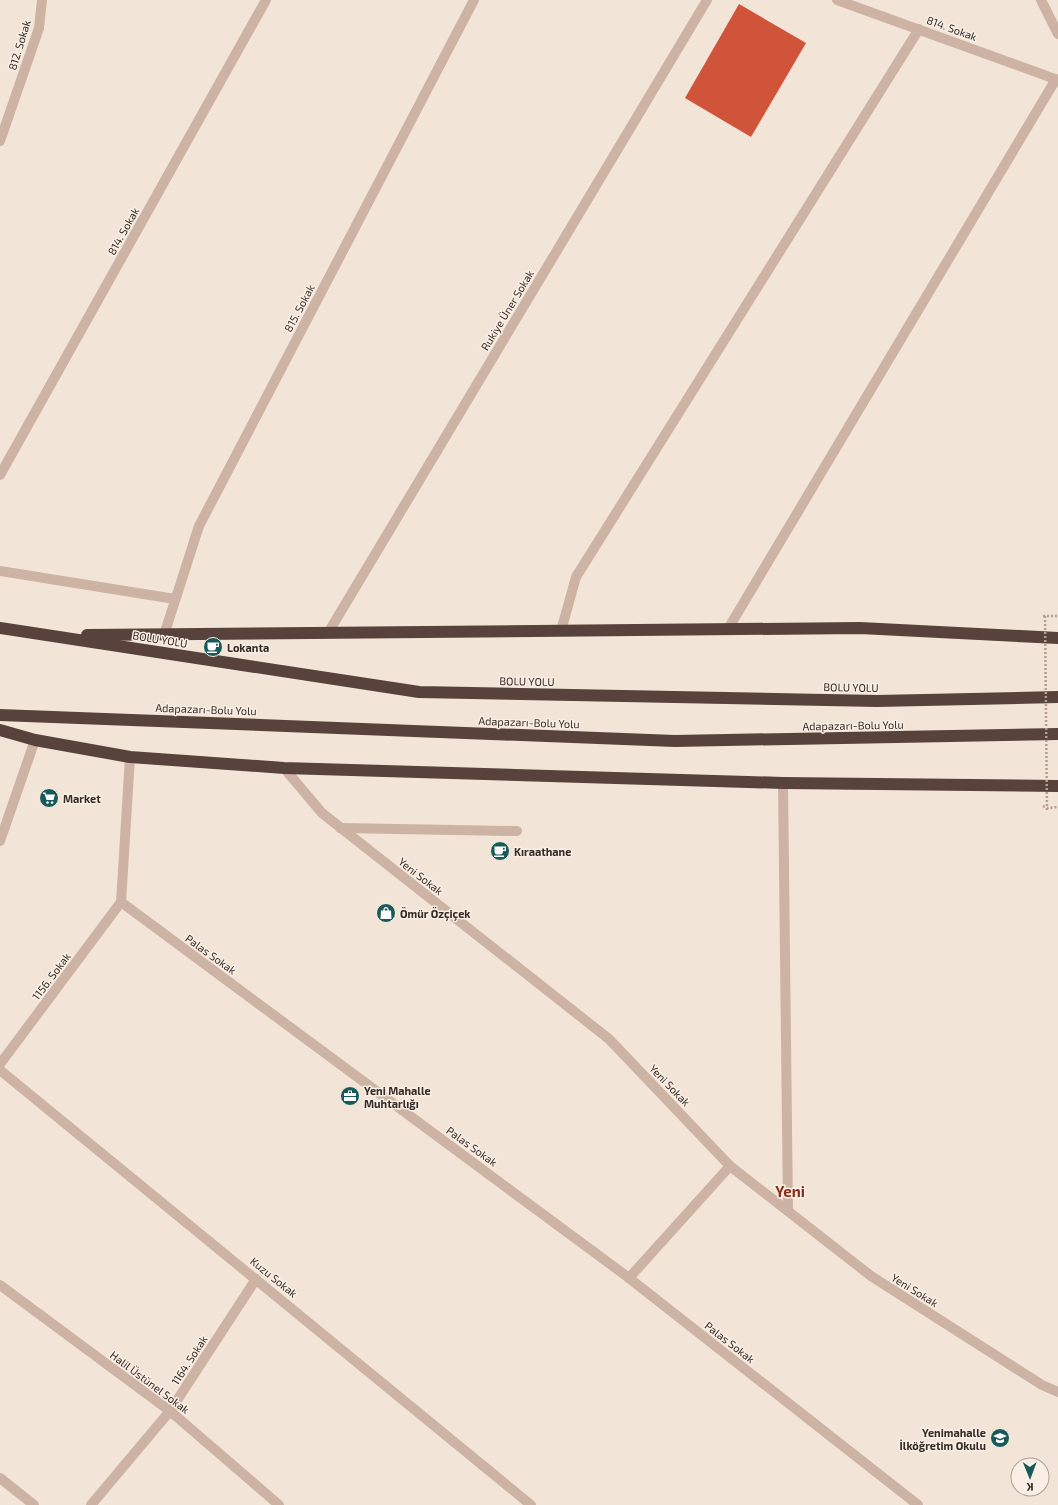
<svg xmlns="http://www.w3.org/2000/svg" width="1058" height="1505" viewBox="0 0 1058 1505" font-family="'Exo 2',sans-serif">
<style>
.building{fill:#cf543a}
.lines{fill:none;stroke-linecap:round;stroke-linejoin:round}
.path{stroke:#b79d8d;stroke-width:2.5;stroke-dasharray:2 2;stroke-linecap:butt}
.minor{stroke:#ccb3a3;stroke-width:10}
.highway{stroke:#58433c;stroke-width:12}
.path-bridge{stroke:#b79d8d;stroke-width:2.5;stroke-dasharray:2 2;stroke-linecap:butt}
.labels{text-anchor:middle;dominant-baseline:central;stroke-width:3;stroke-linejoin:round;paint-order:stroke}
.street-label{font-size:11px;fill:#362a26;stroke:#faefe4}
.poi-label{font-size:11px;font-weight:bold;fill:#362a26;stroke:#faefe4;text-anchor:start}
.district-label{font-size:15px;font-weight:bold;fill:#8a2d19;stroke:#faefe4}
</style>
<rect width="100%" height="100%" fill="#f3e4d8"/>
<path class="building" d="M739 4 806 43 751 137 685 98Z"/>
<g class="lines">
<g class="path">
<path d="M1043 616H1058"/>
<path d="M1043 806 1047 808 1058 807"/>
</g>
<g class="minor">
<path d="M837 0 1058 80"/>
<path d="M1041 0 1058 34"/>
<path d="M0 141 39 28 42 0"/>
<path d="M0 475 266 0"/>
<path d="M0 571 175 599"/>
<path d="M728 629 1056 79"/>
<path d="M561 631 576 577 919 29"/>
<path d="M328 633 707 0"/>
<path d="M164 635 199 526 474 0"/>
<path d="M130 757 121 902 629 1278 918 1505"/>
<path d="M284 768 322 813 609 1039 730 1166 871 1276 1042 1385 1058 1392"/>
<path d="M783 783 788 1211"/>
<path d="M340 828 517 831"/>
<path d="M0 841 35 740"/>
<path d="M0 1064 121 902"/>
<path d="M0 1070 531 1505"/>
<path d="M629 1278 730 1166"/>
<path d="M0 1285 170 1411 279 1505"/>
<path d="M0 1478 34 1505"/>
<path d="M91 1505 170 1411 256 1279"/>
</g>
<g class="highway">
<path d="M0 628 419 692 877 701 1058 697"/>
<path d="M87 635 860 628 1058 638"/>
<path d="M0 715 675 741 1058 734"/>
<path d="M0 730 35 740 130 757 284 768 783 783 1058 786"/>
</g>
<path class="path-bridge" d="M1045 616 1047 811"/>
</g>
<defs>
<g id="cafe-disc" transform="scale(1)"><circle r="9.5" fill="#185a5a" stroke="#faefe4"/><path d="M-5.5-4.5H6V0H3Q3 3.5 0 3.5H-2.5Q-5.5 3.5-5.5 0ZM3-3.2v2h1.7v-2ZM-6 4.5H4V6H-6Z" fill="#fff"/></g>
<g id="supermarket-disc" transform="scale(1)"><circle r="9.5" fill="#185a5a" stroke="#faefe4"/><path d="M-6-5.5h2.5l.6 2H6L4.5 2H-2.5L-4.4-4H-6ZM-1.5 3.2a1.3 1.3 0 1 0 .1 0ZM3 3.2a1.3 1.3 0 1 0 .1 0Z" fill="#fff"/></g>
<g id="shop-disc" transform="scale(1)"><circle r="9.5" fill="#185a5a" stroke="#faefe4"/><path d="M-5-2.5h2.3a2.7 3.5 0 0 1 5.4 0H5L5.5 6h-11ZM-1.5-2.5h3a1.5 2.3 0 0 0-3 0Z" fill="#fff"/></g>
<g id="office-disc" transform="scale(1)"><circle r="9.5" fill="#185a5a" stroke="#faefe4"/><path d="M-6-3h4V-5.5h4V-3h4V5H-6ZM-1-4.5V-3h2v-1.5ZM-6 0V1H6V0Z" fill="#fff"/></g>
<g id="school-disc" transform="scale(1)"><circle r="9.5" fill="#185a5a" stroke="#faefe4"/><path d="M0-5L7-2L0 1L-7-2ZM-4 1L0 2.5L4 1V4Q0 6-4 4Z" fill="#fff"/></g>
</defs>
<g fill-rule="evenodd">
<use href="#cafe-disc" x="213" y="647"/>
<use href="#supermarket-disc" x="49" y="798"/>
<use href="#cafe-disc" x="500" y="851"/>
<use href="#shop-disc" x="386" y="913"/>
<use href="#office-disc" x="350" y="1096"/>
<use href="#school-disc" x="1000" y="1438"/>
</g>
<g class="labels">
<g class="street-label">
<text transform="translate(952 28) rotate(20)">814. Sokak</text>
<text transform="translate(19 45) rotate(-73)">812. Sokak</text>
<text transform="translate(123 231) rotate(-61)">814. Sokak</text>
<text transform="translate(299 308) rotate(-62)">815. Sokak</text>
<text transform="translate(507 310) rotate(-59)">Rukiye Üner Sokak</text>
<text transform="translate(160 639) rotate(9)">BOLU YOLU</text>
<text transform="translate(527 681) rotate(1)">BOLU YOLU</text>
<text transform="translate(851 687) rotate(1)">BOLU YOLU</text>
<text transform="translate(206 709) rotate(2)">Adapazarı-Bolu Yolu</text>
<text transform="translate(529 722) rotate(2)">Adapazarı-Bolu Yolu</text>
<text transform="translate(853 725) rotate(-1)">Adapazarı-Bolu Yolu</text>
<text transform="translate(421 876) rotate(38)">Yeni Sokak</text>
<text transform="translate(211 954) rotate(36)">Palas Sokak</text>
<text transform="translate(51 976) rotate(-53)">1156. Sokak</text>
<text transform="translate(670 1085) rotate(46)">Yeni Sokak</text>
<text transform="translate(472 1146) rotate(36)">Palas Sokak</text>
<text transform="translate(274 1277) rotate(39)">Kuzu Sokak</text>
<text transform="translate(915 1290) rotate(32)">Yeni Sokak</text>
<text transform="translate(730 1342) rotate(38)">Palas Sokak</text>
<text transform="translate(189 1360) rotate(-57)">1164. Sokak</text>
<text transform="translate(150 1382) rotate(37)">Halil Üstünel Sokak</text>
</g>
<g class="poi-label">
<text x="227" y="647">Lokanta</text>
<text x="63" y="798">Market</text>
<text x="514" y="851">Kıraathane</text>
<text x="400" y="913">Ömür Özçiçek</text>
<text x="364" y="1090">Yeni Mahalle<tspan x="364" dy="13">Muhtarlığı</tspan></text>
<text x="986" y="1432" text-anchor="end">Yenimahalle<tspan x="986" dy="13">İlköğretim Okulu</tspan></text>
</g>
<g class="district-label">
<text x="790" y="1191">Yeni</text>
</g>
</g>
<g transform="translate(1030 1477) rotate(179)"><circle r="19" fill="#faefe4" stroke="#aca098"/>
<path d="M0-3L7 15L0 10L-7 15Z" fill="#185a5a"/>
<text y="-6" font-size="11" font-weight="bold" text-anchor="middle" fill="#362a26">K</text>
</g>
</svg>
